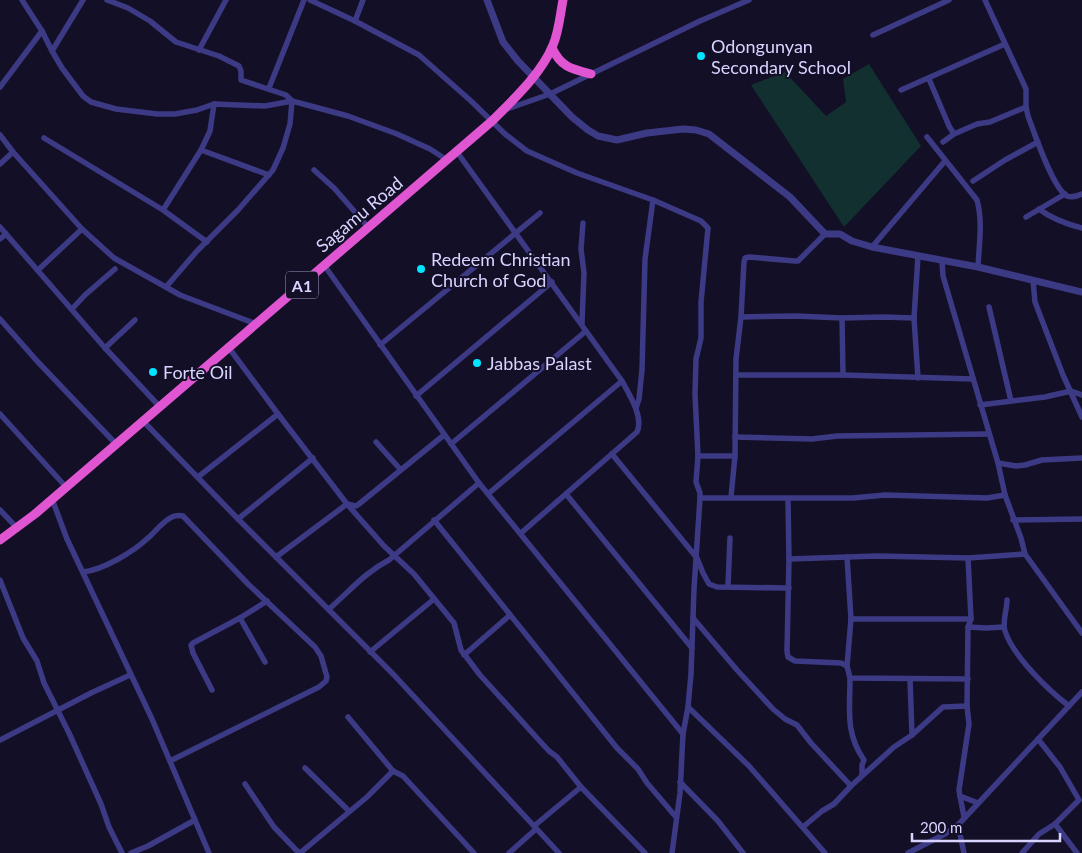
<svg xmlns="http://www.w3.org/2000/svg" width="1082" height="853" viewBox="0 0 1082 853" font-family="Lato,sans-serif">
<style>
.green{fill:#12302f}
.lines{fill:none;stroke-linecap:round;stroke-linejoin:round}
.minor{stroke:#3d3a85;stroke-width:5.5}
.tertiary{stroke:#3d3a85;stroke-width:7}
.trunk{stroke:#e055d1;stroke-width:9}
.poi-dot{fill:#00e5ff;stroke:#130f26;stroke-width:2}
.labels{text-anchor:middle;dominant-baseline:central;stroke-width:4;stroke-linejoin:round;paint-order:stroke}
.shield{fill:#130f26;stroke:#9e99be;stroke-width:1}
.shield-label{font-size:16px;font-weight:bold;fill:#d9d4ff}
.poi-label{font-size:18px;fill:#d9d4ff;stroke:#130f26;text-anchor:start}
.street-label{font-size:18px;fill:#d9d4ff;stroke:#130f26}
</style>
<rect width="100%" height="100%" fill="#130f26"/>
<path class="green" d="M869 64 921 146 844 227 751 85 785 72 826 116 846 102 843 79Z"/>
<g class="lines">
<g class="minor">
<path d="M22 0 42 31 52 51 62 68 83 96 91 102 116 109 157 114H175L197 110 214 104 265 106 292 101 348 116 397 134 430 149 447 160"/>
<path d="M107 0 128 8 150 21 176 42 219 56 239 66 241 71V80L286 95 292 101 290 124 283 148 273 170 238 210 197 251 166 287"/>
<path d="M310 0 355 21 419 55 471 101 505 134 527 151 577 173 653 200 701 221 708 228 701 302V338L696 359 695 394 698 456 696 482 700 493V498L694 589 691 674 688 707 683 734 680 793 672 853"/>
<path d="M985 0 1026 89V107L1028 116C1034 132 1053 189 1067 196 1072 198 1077 196 1082 194"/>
<path d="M355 21 363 0"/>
<path d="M873 35 949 0"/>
<path d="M199 50 226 0"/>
<path d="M52 51 83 0"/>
<path d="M929 79 949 126 954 134"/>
<path d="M0 87 42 31"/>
<path d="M269 88 304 0"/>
<path d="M901 90 1005 44"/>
<path d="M507 109 550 94 700 21 749 0"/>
<path d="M0 135 13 152 82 229 114 258 180 295 256 324"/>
<path d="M927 137 977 200C983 221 979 245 978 267"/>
<path d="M44 138 163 210 207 242"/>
<path d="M943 142 954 134 977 124 990 122 1026 107"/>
<path d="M201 150 269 175"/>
<path d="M457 152 622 381C629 394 644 417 637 432L521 533"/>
<path d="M0 164 13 152"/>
<path d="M314 170 334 188 368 227"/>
<path d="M973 181 1005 160 1038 142"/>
<path d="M1039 209C1052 219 1066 224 1082 228"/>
<path d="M163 210 201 150 210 131 214 104"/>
<path d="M1026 217 1065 194"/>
<path d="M0 227 105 348 160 407"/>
<path d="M0 239 6 234"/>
<path d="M872 247 945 161"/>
<path d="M918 256 914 318 918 378"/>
<path d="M942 261 943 276 998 463 1005 495 1021 538 1025 554 1082 633"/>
<path d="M324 265 479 483 683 734"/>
<path d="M38 270 82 229"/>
<path d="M1033 280 1035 302 1063 375 1082 417"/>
<path d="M989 307 1011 401"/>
<path d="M72 309 85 295 115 269"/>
<path d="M741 317 796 316 842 318 883 317 914 318"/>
<path d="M842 318 843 375"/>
<path d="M0 319 37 361 116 444"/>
<path d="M582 323 584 273 581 249 583 223"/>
<path d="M380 345 540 213"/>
<path d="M105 348 135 320"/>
<path d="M229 348 278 414 347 504 384 546 414 574 454 623 461 650 480 675 537 738 549 751 557 757 581 787 645 853"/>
<path d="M736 375H843L973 379"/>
<path d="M416 396 552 282"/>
<path d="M980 405 1045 397 1071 391 1082 395"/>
<path d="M636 408 639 399 642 370 645 259 653 200"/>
<path d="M0 414 66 487"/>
<path d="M143 421 238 519 394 675 559 853"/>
<path d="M735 437 812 439 837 436 988 434"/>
<path d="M376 442 400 469"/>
<path d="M451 444 586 331"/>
<path d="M612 454 697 558 703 573 709 584 717 587 789 588"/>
<path d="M698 456H735"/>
<path d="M998 463 1016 466 1025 465 1042 460 1082 458"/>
<path d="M198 477 278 414"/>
<path d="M488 494 622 381"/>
<path d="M566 494 692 648"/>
<path d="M731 497 735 456 736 359 741 317 744 262 745 258 749 257 795 261H798L825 234"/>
<path d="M700 498H853L885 495 987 498 1005 495"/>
<path d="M52 499 67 539 152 719 209 853"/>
<path d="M788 499 789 559 787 651 788 657 795 661 841 663 847 666"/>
<path d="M0 510 17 528"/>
<path d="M238 519 313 458"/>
<path d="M434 520 617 748 638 769 647 783 676 817"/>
<path d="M1013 520 1082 519"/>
<path d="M276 557 347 504 356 506 359 504 444 435"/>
<path d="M847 557 851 619 847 666 850 678 968 679"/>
<path d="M968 558 971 619 968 627 967 706 969 724 959 790 960 796 978 803"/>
<path d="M789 559 877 556 968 558 1025 554"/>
<path d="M83 572C103 570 133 552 148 538 156 531 163 521 172 517 176 515 179 515 183 516L248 584 315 647 321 656 327 677 326 681 319 687 170 761"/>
<path d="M0 580 23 638 37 661 44 683 69 733 101 804 109 827 122 853"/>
<path d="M728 586 730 538"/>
<path d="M1007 600C1007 610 1002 622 1005 631 1013 656 1048 690 1069 706"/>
<path d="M329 609C350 591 364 573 389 560L479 483"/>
<path d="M240 618 265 662"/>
<path d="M693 618 737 670 773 709 785 719 797 725 811 743 851 786"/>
<path d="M851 619H971"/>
<path d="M968 627 986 628 1004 627"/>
<path d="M370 652 434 599"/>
<path d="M464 655 510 615"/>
<path d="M850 678C850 709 845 733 864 760L862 765V775"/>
<path d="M910 679 912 735"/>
<path d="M212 690 193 653 191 645 193 643 240 618 267 601"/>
<path d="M688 707 749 766 825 853"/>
<path d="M348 717 393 771 403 776 474 853"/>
<path d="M0 740 91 693 130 675"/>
<path d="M305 768 349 811"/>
<path d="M680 782 718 821 743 853"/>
<path d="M245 784 274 827 299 853"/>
<path d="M960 796 964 817"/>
<path d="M1055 824 1077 853"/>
<path d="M958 825 964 853"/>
<path d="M534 826 581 787"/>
<path d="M803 827 822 811 834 804 851 786 894 747 912 735 943 707 967 706"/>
<path d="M131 853 148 846 195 820"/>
<path d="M300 853 367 797 393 771"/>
<path d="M509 853 536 829"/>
<path d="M908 853 945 834 958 825 1082 692"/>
<path d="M1022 853 1039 834 1055 824 1079 800 1060 767 1038 739"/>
</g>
<path class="tertiary" d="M487 0 503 42 518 61 572 117 588 130 598 136 617 140 647 133 683 129 696 130 709 134 790 197 825 234H840L852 241 872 247 978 267 1082 292"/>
<g class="trunk">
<path d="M552 48C561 67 571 69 591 74"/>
<path d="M0 540 35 514 492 121C513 100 542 73 553 45 559 31 560 15 563 0"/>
</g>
</g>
<g class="poi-dot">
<circle cx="701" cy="56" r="5"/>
<circle cx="421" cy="269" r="5"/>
<circle cx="477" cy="363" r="5"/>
<circle cx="153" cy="372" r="5"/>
</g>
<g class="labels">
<rect class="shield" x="286" y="271.5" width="32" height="27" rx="4"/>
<g class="shield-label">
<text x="302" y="285">A1</text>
</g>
<g class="poi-label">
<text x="711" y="46">Odongunyan<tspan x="711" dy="21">Secondary School</tspan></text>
<text x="431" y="259">Redeem Christian<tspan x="431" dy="21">Church of God</tspan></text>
<text x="487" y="363">Jabbas Palast</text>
<text x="163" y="372">Forte Oil</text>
</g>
<g class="street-label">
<text transform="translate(359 214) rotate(-40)">Sagamu Road</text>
</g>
</g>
<path d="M912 833v8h148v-8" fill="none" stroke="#d9d4ff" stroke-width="2.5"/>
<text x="920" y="833" font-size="15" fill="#d9d4ff" stroke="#130f26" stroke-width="4" paint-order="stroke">200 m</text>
</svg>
